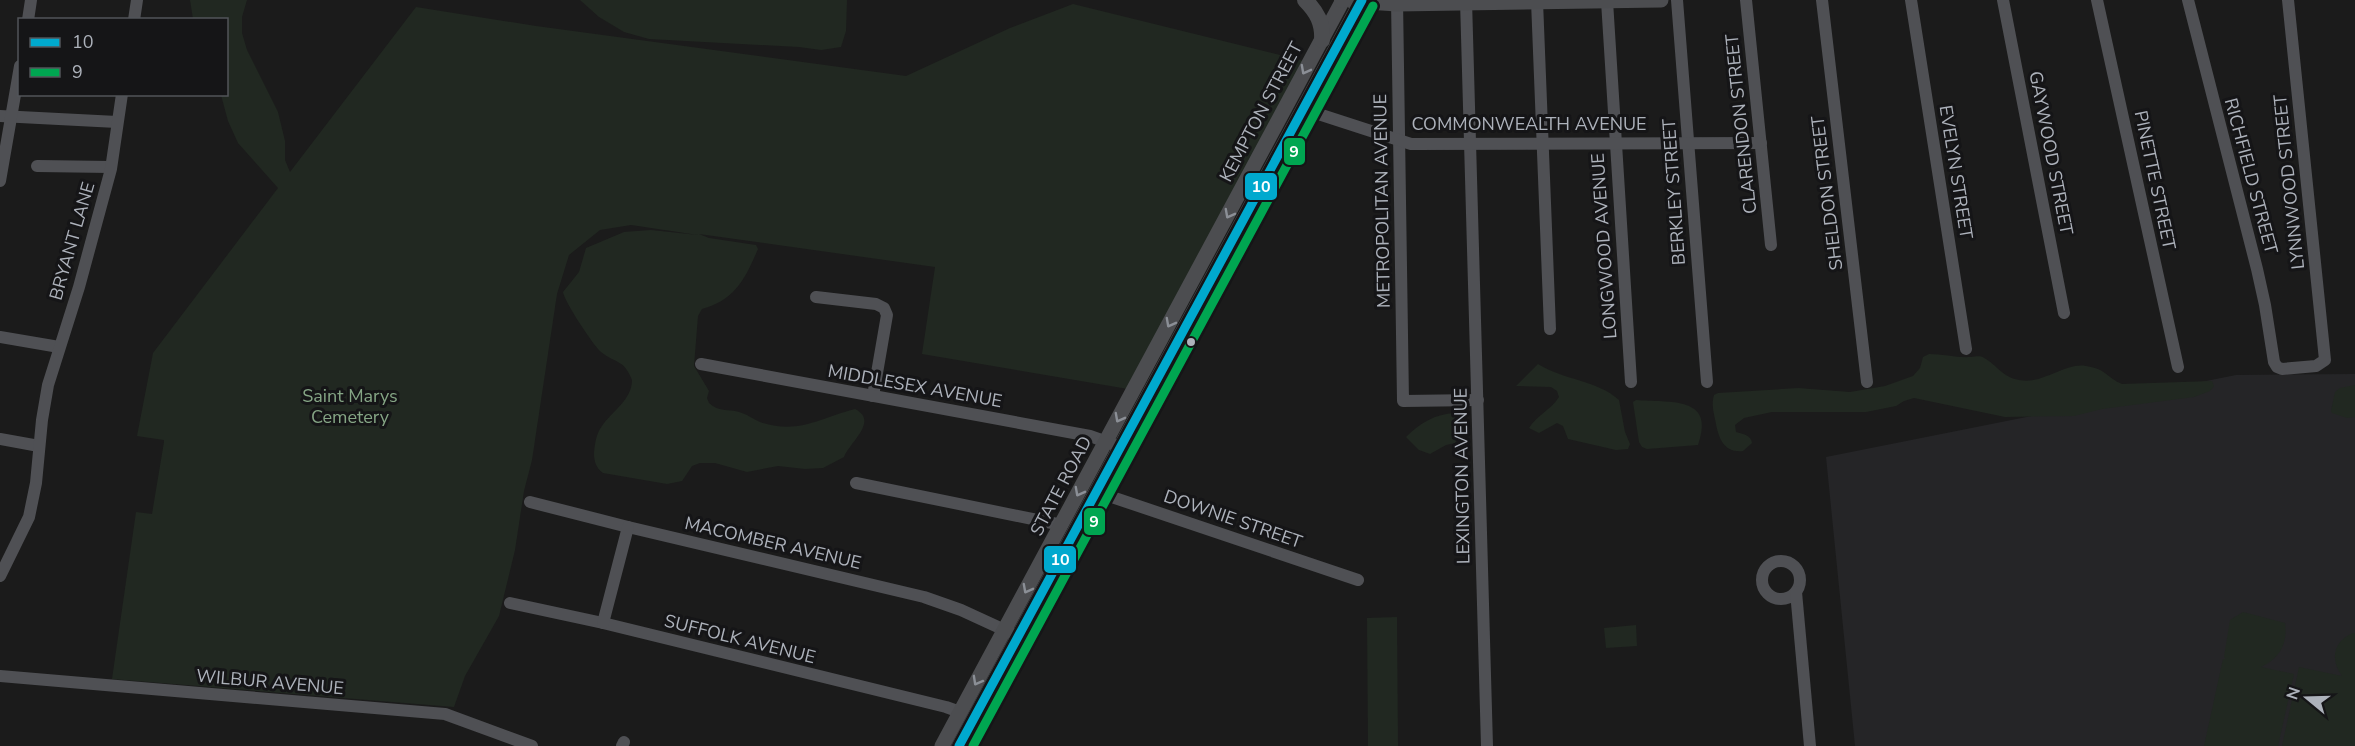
<svg xmlns="http://www.w3.org/2000/svg" width="2355" height="746" viewBox="0 0 2355 746" font-family="'Nunito Sans',sans-serif">
<style>
.built{fill:#252527}
.green{fill:#212821}
.lines{fill:none;stroke-linecap:round;stroke-linejoin:round}
.minor{stroke:#4f5054;stroke-width:12}
.major{stroke:#4c4d50;stroke-width:15}
.highway{stroke:#4c4d50;stroke-width:16}
.bus-1-casing{stroke:#151517;stroke-width:14}
.bus-2-casing{stroke:#151517;stroke-width:14}
.bus-1{stroke:#00a9ce;stroke-width:9}
.bus-2{stroke:#00a651;stroke-width:9}
.oneway{stroke:#8b8f96}
.bus-dot{fill:#adb2bb;stroke:#151517;stroke-width:2}
.labels{text-anchor:middle;dominant-baseline:central;stroke-width:6;stroke-linejoin:round;paint-order:stroke}
.street-label{font-size:18px;fill:#adb2bb;stroke:#151517}
.park-label{font-size:18px;fill:#85a585;stroke:#151517}
.line-badge{stroke:#151517;stroke-width:2}
.badge-label{font-size:16px;text-anchor:middle;font-weight:bold;fill:#fff}
</style>
<rect width="100%" height="100%" fill="#1b1b1b"/>
<path class="built" d="M2355 374V746H1855L1826 457 2236 375Z"/>
<g class="green">
<path d="M190 0H247L242 17V33L247 50 278 112 285 141V160L290 172 416 7 536 26 906 76 1010 28 1073 4 1304 61 1128 389 922 354 935 267 699 234 709 238 756 245 758 249C745 279 735 300 702 309L698 316 694 366 709 391 707 398 709 403C718 412 728 409 739 412 747 414 753 419 760 422 798 435 820 418 855 409 879 421 850 442 844 457L823 468 805 469 778 466 747 472 715 463H700L692 466 682 481 667 484 603 473C596 468 594 461 594 453 595 443 596 434 602 426 612 411 632 400 632 380 624 359 616 364 601 352 593 345 564 301 563 292L579 272 586 248 624 232 651 230 698 235 631 225 600 230 569 255 557 294 532 460 524 491 515 550 499 616 465 676 454 707 112 679 136 512 152 514 164 442V440L137 436 153 353 278 188 238 143 228 121 221 95 226 94V20L193 19Z"/>
<path d="M580 0H847L846 31 841 47 821 50 799 47 649 39 624 32 599 17Z"/>
<path d="M1929 354C1943 354 1957 358 1971 357 1975 357 1980 355 1984 358 1997 365 2002 377 2019 380 2043 385 2065 362 2086 366 2107 369 2107 378 2122 384L2212 381 2214 386 2210 391 2194 397 2102 409 2074 416 2005 417 1914 398 1904 401 1896 406 1866 412H1772L1744 418 1735 425 1736 432C1743 434 1751 435 1752 443L1743 451C1725 453 1719 440 1716 424 1714 413 1711 406 1714 395L1718 393 1798 388 1850 392 1885 386 1913 376 1920 368 1923 357Z"/>
<path d="M1538 364C1563 380 1597 380 1619 400L1625 432 1630 444 1628 449 1616 450 1568 439 1563 426 1557 423 1539 433 1529 428C1537 415 1551 410 1559 397L1557 391 1551 387 1516 386Z"/>
<path d="M2355 385V417L2347 418 2332 413 2331 411 2335 392 2340 388Z"/>
<path d="M1636 400C1669 403 1716 395 1698 445L1647 449 1642 447 1639 442 1633 402Z"/>
<path d="M1455 413 1462 415C1466 426 1460 434 1455 443L1446 445 1430 454 1419 450 1406 437C1420 423 1435 414 1455 413Z"/>
<path d="M2243 612 2285 623C2288 643 2280 658 2261 667L2294 674 2278 746H2204L2223 659H2226L2224 657 2230 620Z"/>
<path d="M1397 617 1398 746H1368L1367 618Z"/>
<path d="M1636 625 1637 646 1606 648 1604 628Z"/>
<path d="M2353 633H2355V746H2282L2299 667 2342 676C2330 660 2333 641 2353 633Z"/>
</g>
<g class="lines">
<g class="minor">
<path d="M1397 0 1403 401 1478 400"/>
<path d="M1466 0 1487 746"/>
<path d="M1677 0 1707 382"/>
<path d="M1746 0 1771 245"/>
<path d="M1822 0 1867 382"/>
<path d="M1911 0 1966 349"/>
<path d="M2003 0 2064 313"/>
<path d="M2097 0 2178 367"/>
<path d="M2188 0 2257 269 2265 305 2274 362 2277 367 2282 369 2316 366 2325 360 2288 0"/>
<path d="M1537 1 1550 329"/>
<path d="M1607 1 1631 382"/>
<path d="M28 20 31 0"/>
<path d="M134 20 137 0"/>
<path d="M1303 109 1411 144 1761 143"/>
<path d="M0 116 117 122"/>
<path d="M37 166 111 167"/>
<path d="M0 181 20 66"/>
<path d="M816 297 876 304 884 308 887 315 873 396"/>
<path d="M0 337 59 347"/>
<path d="M701 364 1090 436 1121 447"/>
<path d="M0 439 39 446"/>
<path d="M856 483 1062 525"/>
<path d="M1097 492 1358 580"/>
<path d="M530 502 628 527 924 597 961 610 1011 633"/>
<circle cx="1781" cy="580" r="19"/>
<path d="M0 576 29 517 36 483 42 420 48 385 79 287 111 169 122 94"/>
<path d="M1796 592 1810 746"/>
<path d="M510 603 603 623 946 707 960 712"/>
<path d="M603 623 628 527"/>
<path d="M0 676 445 714 532 746"/>
<path d="M622 746 624 742"/>
</g>
<g class="major">
<path d="M1352 1 1397 4 1661 0"/>
<path d="M942 746 1343 0"/>
<path d="M959 746 1362 0"/>
</g>
<g class="highway">
<path d="M1305 0C1317 12 1323 23 1322 40"/>
<path d="M1342 0H1343"/>
</g>
<g class="bus-1-casing">
<path id="bus-1" d="M959 746 1362 0"/>
</g>
<g class="bus-2-casing">
<path id="bus-2" d="M973 746 1373 6"/>
</g>
<use href="#bus-1" class="bus-1"/>
<use href="#bus-2" class="bus-2"/>
</g>
<defs><path id="oneway-chevron" d="M-2-3.5L2.5 0L-2 3.5" fill="none" stroke-width="1.6" stroke-linecap="round" stroke-linejoin="round" transform="scale(1.5)"/></defs>
<g class="oneway">
<use href="#oneway-chevron" transform="translate(1305 70) rotate(118)"/>
<use href="#oneway-chevron" transform="translate(1229 214) rotate(118)"/>
<use href="#oneway-chevron" transform="translate(1170 323) rotate(118)"/>
<use href="#oneway-chevron" transform="translate(1119 418) rotate(118)"/>
<use href="#oneway-chevron" transform="translate(1079 492) rotate(118)"/>
<use href="#oneway-chevron" transform="translate(1027 589) rotate(118)"/>
<use href="#oneway-chevron" transform="translate(977 681) rotate(119)"/>
</g>
<circle class="bus-dot" cx="1191" cy="342" r="5"/>
<g class="labels">
<g class="street-label">
<text transform="translate(1261 112) rotate(-62)">KEMPTON STREET</text>
<text x="1529" y="124">COMMONWEALTH AVENUE</text>
<text transform="translate(1741 124) rotate(-96)">CLARENDON STREET</text>
<text transform="translate(2051 153) rotate(79)">GAYWOOD STREET</text>
<text transform="translate(1956 172) rotate(81)">EVELYN STREET</text>
<text transform="translate(2251 176) rotate(75)">RICHFIELD STREET</text>
<text transform="translate(2155 180) rotate(78)">PINETTE STREET</text>
<text transform="translate(2289 182) rotate(-96)">LYNNWOOD STREET</text>
<text transform="translate(1674 192) rotate(-94)">BERKLEY STREET</text>
<text transform="translate(1827 193) rotate(-97)">SHELDON STREET</text>
<text transform="translate(1382 201) rotate(-91)">METROPOLITAN AVENUE</text>
<text transform="translate(72 241) rotate(-74)">BRYANT LANE</text>
<text transform="translate(1604 246) rotate(-94)">LONGWOOD AVENUE</text>
<text transform="translate(915 386) rotate(10)">MIDDLESEX AVENUE</text>
<text transform="translate(1462 476) rotate(-91)">LEXINGTON AVENUE</text>
<text transform="translate(1061 486) rotate(-62)">STATE ROAD</text>
<text transform="translate(1233 519) rotate(19)">DOWNIE STREET</text>
<text transform="translate(773 543) rotate(13)">MACOMBER AVENUE</text>
<text transform="translate(740 639) rotate(14)">SUFFOLK AVENUE</text>
<text transform="translate(270 682) rotate(5)">WILBUR AVENUE</text>
</g>
<g class="park-label">
<text x="350" y="396">Saint Marys<tspan x="350" dy="21">Cemetery</tspan></text>
</g>
</g>
<g class="line-badge">
<rect x="1283" y="137" width="23" height="29" rx="6" fill="#00a651"/>
<rect x="1244" y="172" width="34" height="29" rx="6" fill="#00a9ce"/>
<rect x="1083" y="507" width="23" height="29" rx="6" fill="#00a651"/>
<rect x="1043" y="545" width="34" height="29" rx="6" fill="#00a9ce"/>
</g>
<g class="badge-label">
<text x="1294" y="157">9</text>
<text x="1261" y="192">10</text>
<text x="1094" y="527">9</text>
<text x="1060" y="565">10</text>
</g>
<rect x="18" y="18" width="210" height="78" fill="#151517" stroke="#525459" stroke-width="1.5"/>
<rect x="30" y="38" width="30" height="9" fill="#00a9ce" stroke="#525459" stroke-width="1.5"/>
<text x="72" y="48" font-size="18" fill="#adb2bb">10</text>
<rect x="30" y="68" width="30" height="9" fill="#00a651" stroke="#525459" stroke-width="1.5"/>
<text x="72" y="78" font-size="18" fill="#adb2bb">9</text>
<g transform="translate(2307 698) rotate(289)" stroke="#151517" stroke-width="4.5" paint-order="stroke">
<path d="M0-4.5L10 22L0 15L-10 22Z" fill="#adb2bb"/>
<text y="-9" font-size="16" font-weight="bold" text-anchor="middle" fill="#adb2bb">N</text>
</g>
</svg>
